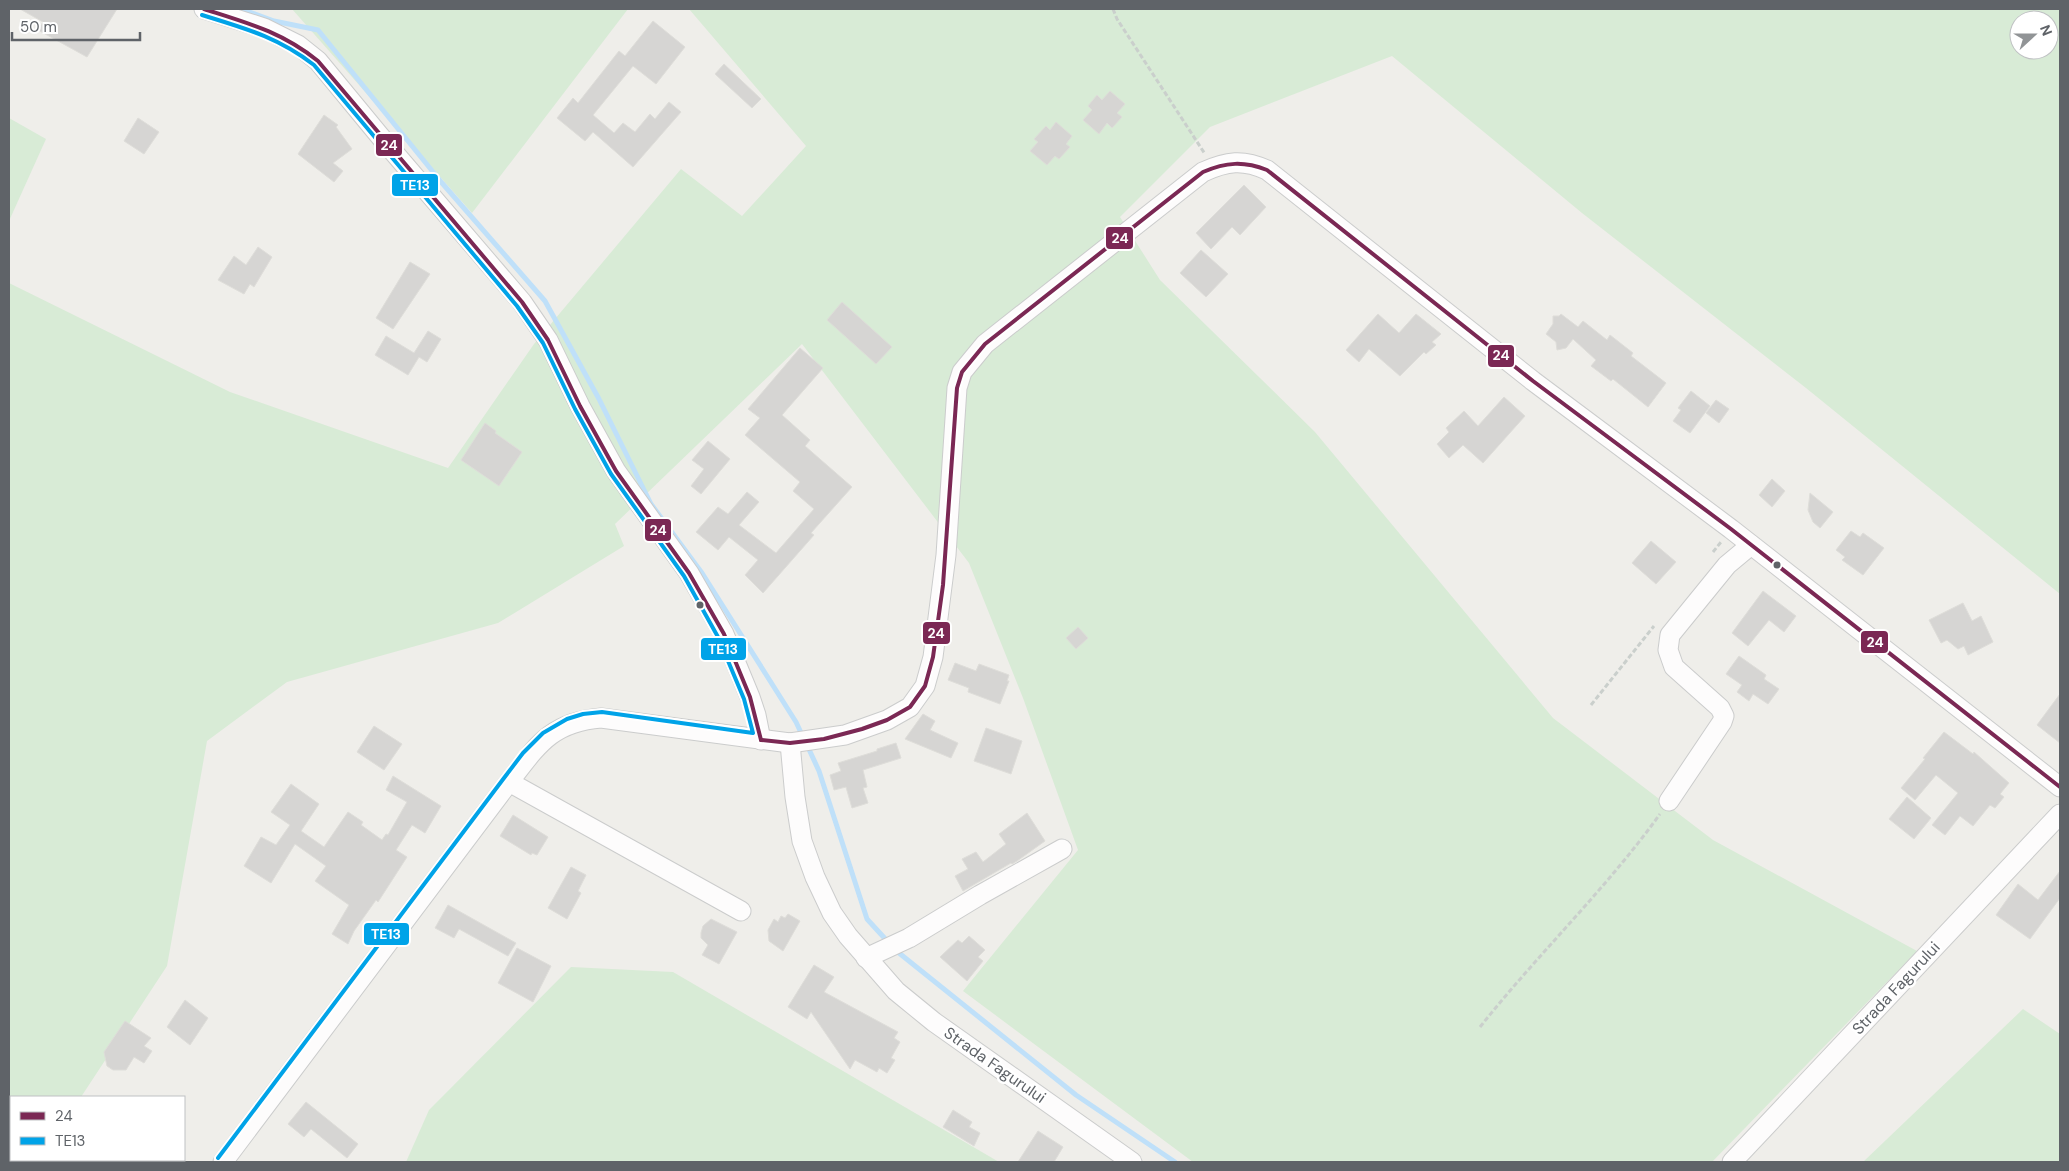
<svg xmlns="http://www.w3.org/2000/svg" width="2069" height="1171" viewBox="0 0 2069 1171" font-family="'DM Sans',sans-serif">
<style>
.green{fill:#d8ebd6;fill-rule:evenodd}
.lines{fill:none;stroke-linecap:round;stroke-linejoin:round}
.stream{stroke:#bfe0f9;stroke-width:5}
.building{fill:#d6d5d3;stroke:#deddd9}
.street-casing{stroke:#cbcccc;stroke-width:21}
.path{stroke:#cacfcc;stroke-width:3;stroke-dasharray:5 2.5;stroke-linecap:butt}
.street{stroke:#fdfcfc;stroke-width:19}
.bus-1-casing{stroke:#fff;stroke-width:8}
.bus-2-casing{stroke:#fff;stroke-width:8}
.bus-1{stroke:#7b2854;stroke-width:4}
.bus-2{stroke:#00a3e8;stroke-width:4}
.bus-dot{fill:#5f6368;stroke:#fff;stroke-width:2}
.labels{text-anchor:middle;dominant-baseline:central;stroke-width:5;stroke-linejoin:round;paint-order:stroke}
.street-label{font-size:16px;fill:#5f6368;stroke:#fff}
.line-badge{stroke:#fff;stroke-width:2}
.badge-label{font-size:14px;text-anchor:middle;font-weight:bold;fill:#fff}
</style>
<rect width="100%" height="100%" fill="#efeeea"/>
<g class="green">
<path d="M292 9H628L472 213Z"/>
<path d="M689 9H2060V594L1806 388 1582 213 1392 56 1210 127 1120 217 1160 280 1315 432 1553 718 1713 840 1917 951 1712 1162H1193L963 991 1078 850 1023 698 969 563 802 344 615 524 624 546 498 623 287 682 207 741 167 966 81 1097H11V1160H41L39 1162H9V283L230 392 448 468 534 344 681 169 742 216 806 146ZM2019 20H2049V50H2019Z"/>
<path d="M9 118 46 139 9 221Z"/>
<path d="M571 967 673 972 999 1162H406L429 1110Z"/>
<path d="M2023 1009 2060 1034V1162H1863Z"/>
</g>
<g class="lines">
<g class="stream">
<path d="M241 9 274 21 318 30 442 183 545 301 599 399 651 504 702 573 796 722 803 737"/>
<path d="M807 745 819 771 867 919 889 943"/>
<path d="M894 949 1076 1095 1175 1162"/>
</g>
</g>
<g class="building">
<path d="M20 9H117L87 57 38 30 43 22Z"/>
<path d="M653 21 685 47 656 84 633 66 593 115 614 133 623 123 635 132 650 114 655 119 669 102 681 112 633 167 593 132 585 141 557 118 573 98 578 103 619 51 625 56Z"/>
<path d="M724 64 761 99 752 108 715 74Z"/>
<path d="M1110 91 1125 104 1117 113 1122 117 1112 128 1107 123 1099 134 1083 120 1092 110 1088 106 1097 95 1102 100Z"/>
<path d="M324 115 338 125 336 127 352 149 333 163 343 171 334 182 298 154Z"/>
<path d="M138 118 159 132 144 154 124 141Z"/>
<path d="M1056 122 1072 136 1066 144 1070 147 1059 159 1055 156 1047 165 1030 151 1038 142 1034 139 1046 126 1050 130Z"/>
<path d="M1244 185 1266 207 1240 235 1232 227 1211 249 1196 233Z"/>
<path d="M258 247 272 257 254 287 250 284 244 294 218 280 234 256 246 265Z"/>
<path d="M1201 250 1228 274 1206 297 1180 273Z"/>
<path d="M410 262 430 274 393 329 376 318Z"/>
<path d="M842 302 892 347 876 364 827 320Z"/>
<path d="M1378 314 1399 333 1416 314 1441 334 1432 342 1436 345 1426 354 1424 352 1400 376 1369 349 1359 362 1346 350Z"/>
<path d="M1561 314 1578 327 1583 321 1607 340 1610 335 1633 353 1631 356 1666 383 1648 407 1613 379 1611 381 1591 366 1596 360 1573 339 1566 348 1557 350 1556 342 1546 334 1553 324V316H1559Z"/>
<path d="M428 331 441 339 427 362 419 357 408 375 375 355 386 336 414 353Z"/>
<path d="M800 348 823 368 782 415 810 440 805 446 852 487 811 533 814 535 763 593 745 575 758 560 729 537 718 550 696 532 718 507 728 514 747 492 759 502 739 525 776 553 814 509 793 491 800 482 745 435 760 418 748 409Z"/>
<path d="M1691 391 1710 406 1690 433 1673 421 1681 410 1678 408Z"/>
<path d="M1504 397 1525 416 1483 463 1463 445 1449 458 1437 444 1449 432 1446 428 1464 411 1478 426Z"/>
<path d="M1716 400 1729 409 1719 423 1706 413Z"/>
<path d="M485 423 496 431 495 433 522 452 499 486 461 460Z"/>
<path d="M708 441 730 459 701 494 691 486 704 469 692 460Z"/>
<path d="M1772 479 1785 491 1772 507 1759 495Z"/>
<path d="M1810 493 1833 512 1820 528 1813 522 1808 510Z"/>
<path d="M1851 531 1860 537 1863 533 1884 548 1863 575 1842 560 1845 557 1836 550Z"/>
<path d="M1651 541 1676 562 1656 584 1632 563Z"/>
<path d="M1763 591 1796 616 1784 632 1769 620 1748 646 1732 633Z"/>
<path d="M1963 603 1972 621 1981 616 1993 642 1968 655 1964 646 1958 649 1947 640 1941 643 1929 620Z"/>
<path d="M1078 627 1088 638 1076 649 1066 638Z"/>
<path d="M1739 656 1766 675 1764 679 1779 689 1768 704 1753 694 1749 701 1737 692 1742 685 1726 674Z"/>
<path d="M955 663 976 671 979 664 1009 675 1007 681H1009L1000 704 968 692 969 688 948 680Z"/>
<path d="M2060 694V743L2037 725Z"/>
<path d="M923 714 935 721 930 730 958 743 951 758 905 739Z"/>
<path d="M374 726 402 744 384 770 357 752Z"/>
<path d="M986 728 1022 741 1011 774 974 761Z"/>
<path d="M1944 732 1973 754 1974 752 2009 783 2000 794 2004 797 1995 808 1990 805 1973 826 1960 816 1945 835 1932 825 1958 793 1936 775 1915 800 1901 788 1925 759 1923 758Z"/>
<path d="M896 743 901 758 863 770 867 787 863 788 868 803 852 808 846 787 834 790 830 775 841 771 838 763 877 751V749Z"/>
<path d="M393 776 441 806 425 833 412 825 396 850 407 857 378 902 376 900 354 931 348 944 332 934 349 905 315 881 326 866 295 844 271 883 244 866 261 837 276 845 290 825 271 812 291 784 319 804 301 831 324 847 348 812 363 822 361 825 382 840 386 834 388 835 407 802 386 790Z"/>
<path d="M1907 797 1931 818 1914 839 1889 819Z"/>
<path d="M1027 813 1045 841 1017 861 1012 864 1011 863 963 891 955 876 968 869 962 859 976 852 983 862 1006 844 999 834Z"/>
<path d="M513 815 548 837 537 855 532 853 531 855 500 836Z"/>
<path d="M571 867 586 875 578 891 581 893 567 919 548 908Z"/>
<path d="M2060 871V898L2030 939 1996 915 2018 884 2038 900Z"/>
<path d="M448 905 516 943 508 956 459 929 454 938 435 928Z"/>
<path d="M788 914 800 921 783 951 769 941 768 930 774 919 778 922 781 916 785 918Z"/>
<path d="M711 919 737 932 719 964 702 955 708 945 701 938V933L703 926Z"/>
<path d="M969 936 985 950 978 957 983 961 967 981 940 957 958 940 962 943Z"/>
<path d="M517 948 551 966 533 1002 498 983Z"/>
<path d="M814 965 834 977 824 992 898 1032 894 1038 900 1042 891 1058 895 1060 887 1073 879 1068 877 1072 855 1060 850 1069 811 1012 807 1019 788 1007Z"/>
<path d="M185 1000 208 1018 190 1045 167 1027Z"/>
<path d="M125 1021 151 1038 144 1046 152 1051 144 1063 134 1057 126 1070H113L107 1066 104 1052Z"/>
<path d="M306 1102 358 1144 347 1158 311 1129 304 1137 288 1124Z"/>
<path d="M953 1110 972 1122 969 1127 980 1133 974 1146 943 1127Z"/>
<path d="M1038 1131 1063 1147 1054 1162H1018Z"/>
</g>
<g class="lines">
<g class="street-casing">
<g id="street">
<path d="M204 9 264 28 298 45 318 61 379 135 522 302 548 340 580 406 616 471 689 573 724 634 750 697 756 715 761 740"/>
<path d="M790 743 795 797 802 841 815 877 832 913 848 936 896 991 934 1022 1132 1162"/>
<path d="M509 782 741 911"/>
<path d="M1669 801 1722 722 1724 716 1720 708 1674 667 1668 650 1670 635 1727 565 1751 545"/>
<path d="M866 958 909 938 980 895 1062 849"/>
<path d="M223 1162 509 782C537 746 551 722 601 718L790 743 845 735 887 720 910 707 925 686 933 657 946 555 957 388 962 372 985 344 1203 172C1227 161 1243 159 1267 170L1533 381 1731 529 2060 787"/>
<path d="M1732 1162 2060 814"/>
</g>
</g>
<g class="path">
<path d="M1113 9 1117 19 1205 154"/>
<path d="M1713 552 1721 542"/>
<path d="M1591 705 1654 626"/>
<path d="M1480 1027C1538 954 1606 889 1660 814"/>
</g>
<use href="#street" class="street"/>
<g class="bus-1-casing">
<g id="bus-1">
<path d="M204 9C248 23 282 32 318 61L522 302 548 340 580 406 616 471 689 573 724 634 750 697 761 740"/>
<path d="M761 740 790 743 824 739 862 729 887 720 910 707 925 686 933 657 943 585 957 388 962 372 985 344 1203 172C1226 162 1244 161 1267 170L1533 381 1731 529 2060 787"/>
</g>
</g>
<g class="bus-2-casing">
<path id="bus-2" d="M202 15C244 28 278 37 314 65L517 306 543 343 575 409 611 474 684 576 718 637 744 699 753 733 602 712 583 714 567 719 543 733 523 753 504 778 218 1158"/>
</g>
<use href="#bus-1" class="bus-1"/>
<use href="#bus-2" class="bus-2"/>
</g>
<g class="bus-dot">
<circle cx="1777" cy="565" r="4.5"/>
<circle cx="700" cy="605" r="4.5"/>
</g>
<g class="labels">
<g class="street-label">
<text transform="translate(1896 988) rotate(-47)">Strada Fagurului</text>
<text transform="translate(995 1065) rotate(35)">Strada Fagurului</text>
</g>
</g>
<g class="line-badge">
<rect x="375" y="133" width="28" height="24" rx="5" fill="#7b2854"/>
<rect x="391" y="173" width="48" height="24" rx="5" fill="#00a3e8"/>
<rect x="1105" y="226" width="29" height="24" rx="5" fill="#7b2854"/>
<rect x="1487" y="344" width="28" height="24" rx="5" fill="#7b2854"/>
<rect x="644" y="518" width="28" height="24" rx="5" fill="#7b2854"/>
<rect x="922" y="621" width="29" height="24" rx="5" fill="#7b2854"/>
<rect x="1860" y="630" width="29" height="24" rx="5" fill="#7b2854"/>
<rect x="700" y="637" width="47" height="24" rx="5" fill="#00a3e8"/>
<rect x="363" y="922" width="47" height="24" rx="5" fill="#00a3e8"/>
</g>
<g class="badge-label">
<text x="389" y="150">24</text>
<text x="415" y="190">TE13</text>
<text x="1120" y="243">24</text>
<text x="1501" y="360">24</text>
<text x="658" y="535">24</text>
<text x="936" y="638">24</text>
<text x="1875" y="647">24</text>
<text x="723" y="654">TE13</text>
<text x="386" y="939">TE13</text>
</g>
<rect width="2069" height="1171" fill="none" stroke="#5f6368" stroke-width="20"/>
<rect x="10" y="1096" width="175" height="65" fill="#ffffff" stroke="#bfc1c3"/>
<rect x="20" y="1112" width="25" height="8" fill="#7b2854" stroke="#bfc1c3"/>
<text x="55" y="1121" font-size="15" fill="#5f6368">24</text>
<rect x="20" y="1137" width="25" height="8" fill="#00a3e8" stroke="#bfc1c3"/>
<text x="55" y="1146" font-size="15" fill="#5f6368">TE13</text>
<g transform="translate(2034 35) rotate(69)"><circle r="24" fill="#ffffff" stroke="#bfc1c3"/>
<path d="M0-4L9 19L0 12L-9 19Z" fill="#919496"/>
<text y="-8" font-size="14" font-weight="bold" text-anchor="middle" fill="#5f6368">N</text>
</g>
<path d="M12 32v8h128v-8" fill="none" stroke="#5f6368" stroke-width="2.5"/>
<text x="20" y="32" font-size="15" fill="#5f6368" stroke="#ffffff" stroke-width="4" paint-order="stroke">50 m</text>
</svg>
